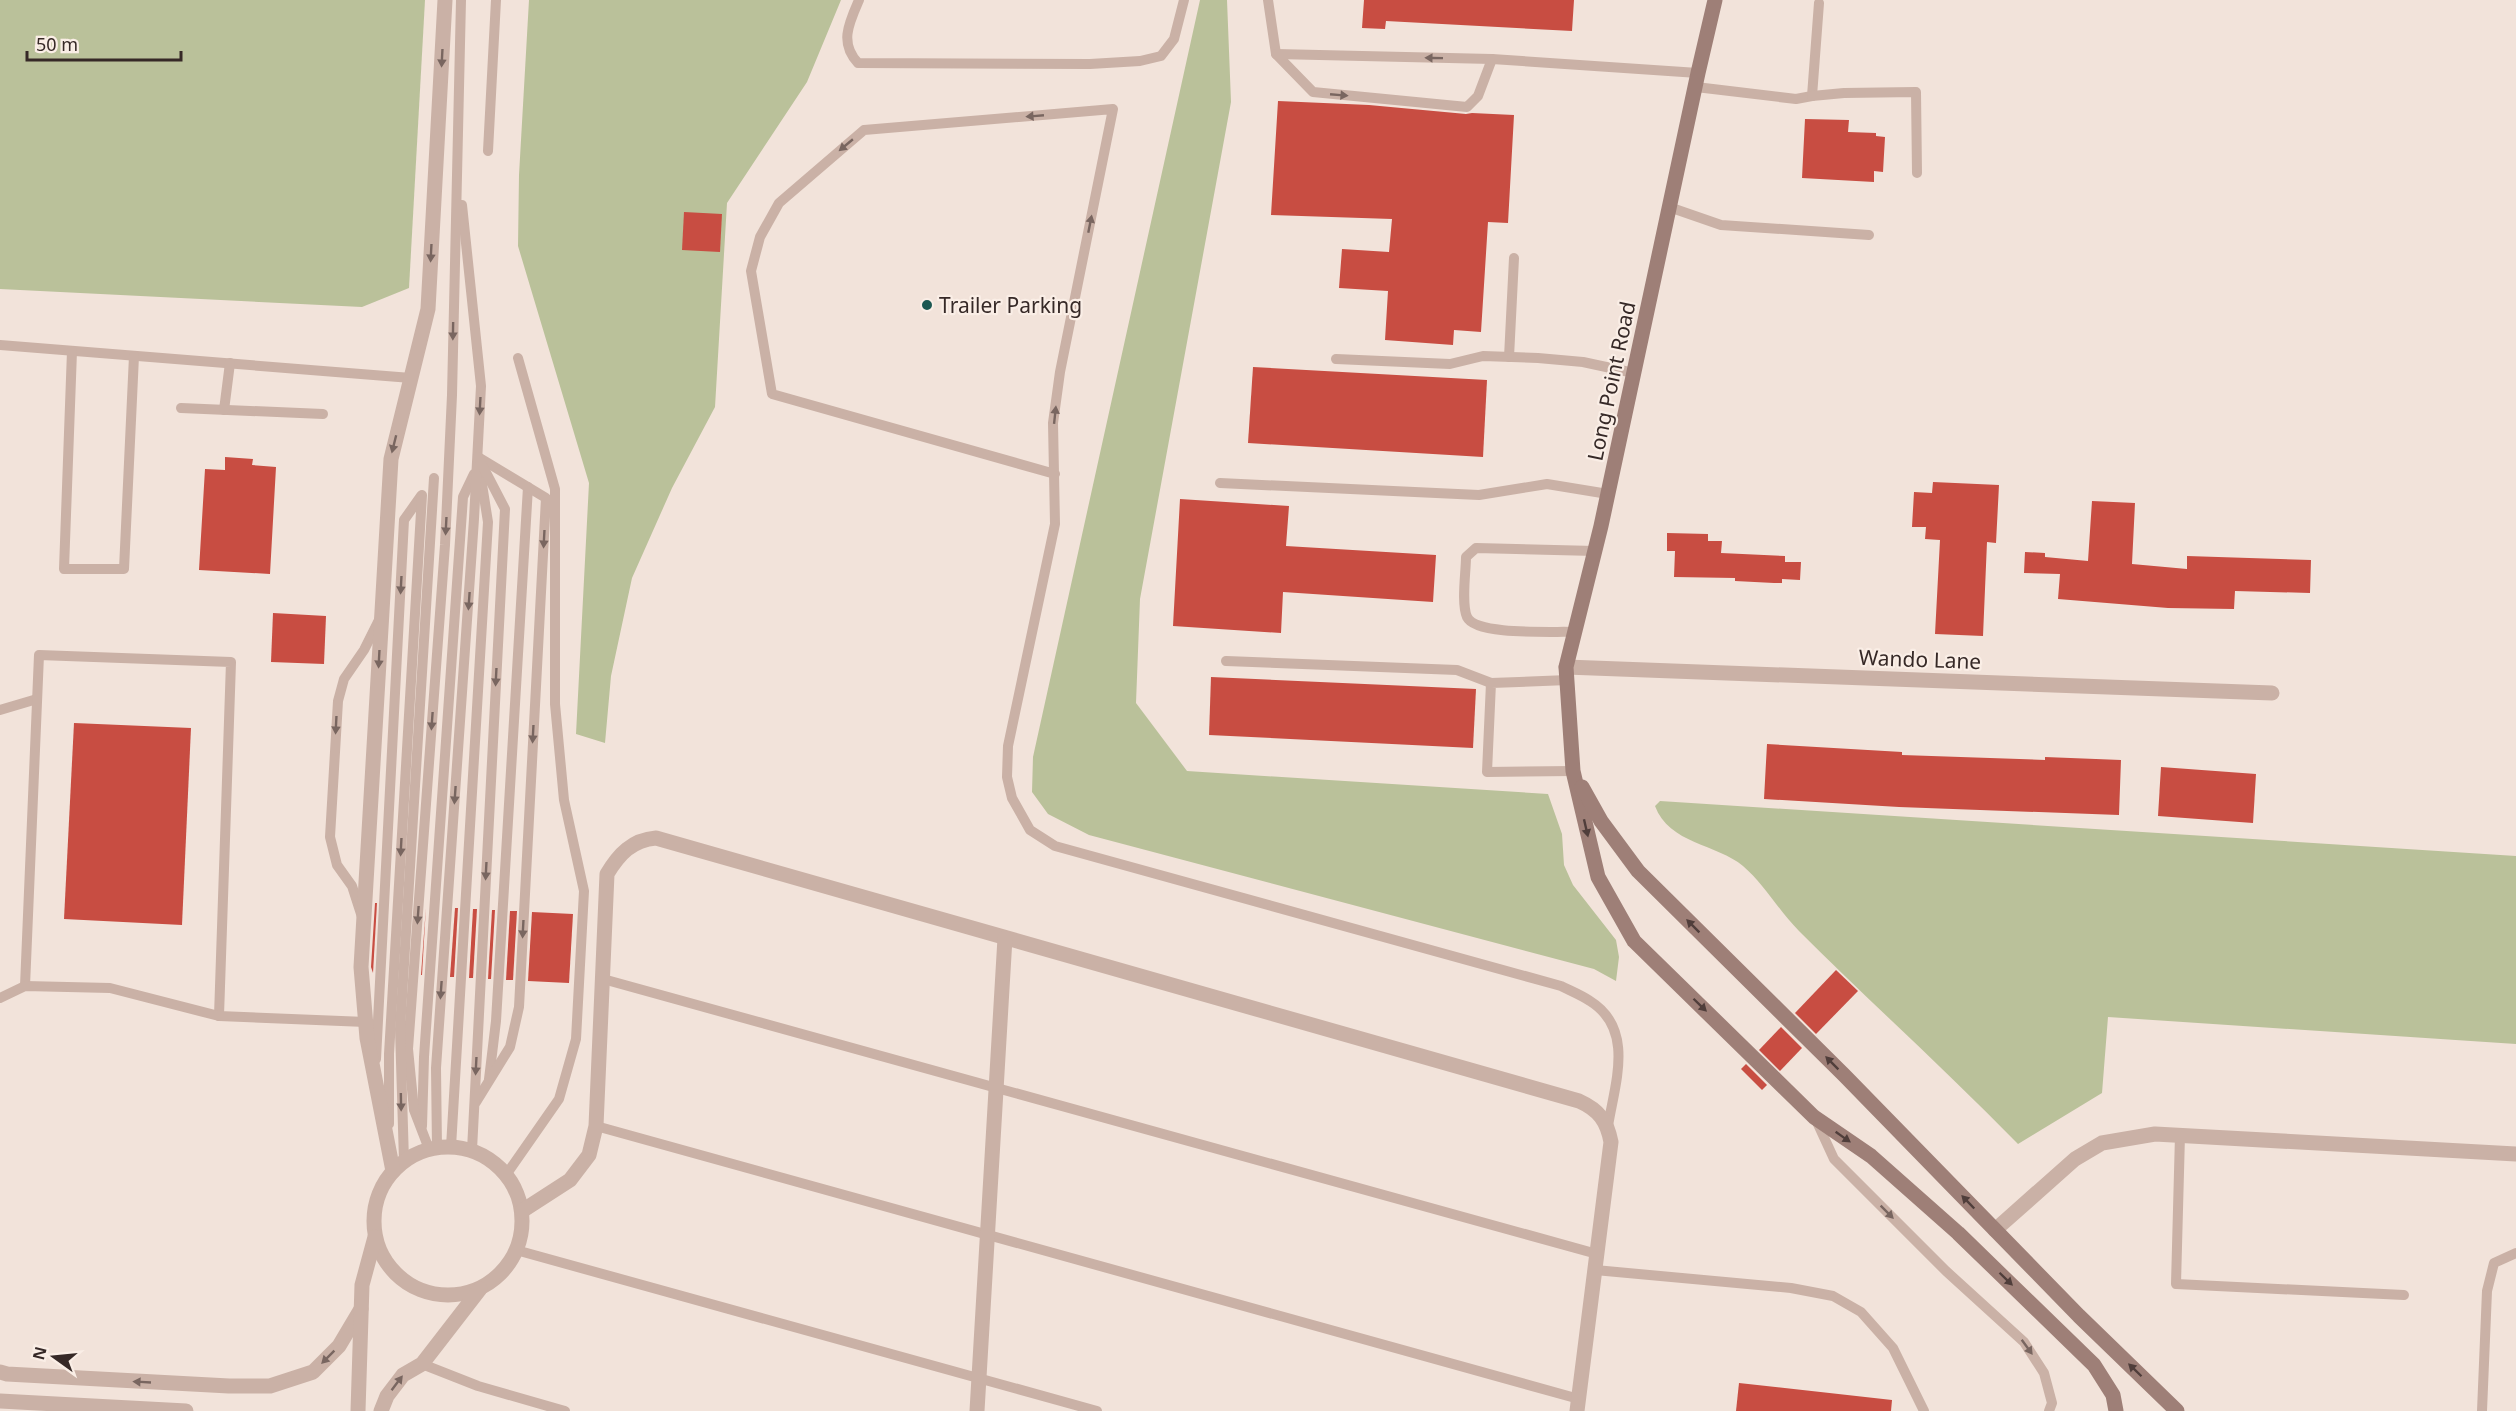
<svg xmlns="http://www.w3.org/2000/svg" width="2516" height="1411" viewBox="0 0 2516 1411" font-family="'Noto Sans',sans-serif">
<style>
.green{fill:#bac19a}
.building{fill:#c84d42}
.lines{fill:none;stroke-linecap:round;stroke-linejoin:round}
.service{stroke:#cab1a6;stroke-width:10}
.minor{stroke:#cab1a6;stroke-width:15}
.secondary{stroke:#9e7f77;stroke-width:15}
.oneway{fill:#796660}
.oneway2{fill:#503e3b}
.poi-dot{fill:#1c5852;stroke:#faeee6;stroke-width:2}
.labels{text-anchor:middle;dominant-baseline:central;stroke-width:4.5;stroke-linejoin:round;paint-order:stroke}
.poi-label{font-size:21px;fill:#362927;stroke:#faeee6;text-anchor:start}
.street-label{font-size:21px;fill:#362927;stroke:#faeee6}
</style>
<rect width="100%" height="100%" fill="#f2e3da"/>
<g class="green">
<path d="M0 0H425L409 288 362 307 0 289Z"/>
<path d="M529 0H841L807 82 727 203 715 407 672 488 632 578 611 676 605 743 576 734 589 483 518 246 519 175Z"/>
<path d="M1200 0H1227L1231 102 1140 599 1136 703 1187 771 1548 794 1562 834 1564 865 1573 885 1616 940 1619 957 1616 981 1594 969 1089 835 1048 814 1032 792 1033 757Z"/>
<path d="M1660 801 2516 856V1044L2108 1017 2102 1093 2018 1144C1947 1071 1871 1003 1799 931 1779 911 1764 884 1743 866 1717 844 1669 844 1655 806Z"/>
</g>
<g class="building">
<path d="M1364 0H1574L1572 31 1386 21 1385 29 1362 28Z"/>
<path d="M1278 101 1369 105 1466 114 1472 113 1514 115 1508 223 1488 222 1481 332 1454 330 1453 345 1385 340 1388 291 1339 288 1342 249 1389 252 1392 219 1271 215Z"/>
<path d="M1805 119 1849 120 1848 132 1876 133V136L1885 137 1883 172 1874 171V182L1802 178Z"/>
<path d="M684 212 722 214 720 252 682 250Z"/>
<path d="M1253 367 1487 380 1483 457 1248 443Z"/>
<path d="M225 457 253 459 252 465 276 467 270 574 199 570 205 469 225 470Z"/>
<path d="M1933 482 1999 485 1996 543 1987 542 1983 636 1935 634 1940 540 1925 539 1926 527H1912L1914 492 1932 493Z"/>
<path d="M1180 499 1289 506 1286 546 1436 555 1433 602 1283 592 1281 633 1173 626Z"/>
<path d="M2092 501 2135 503 2132 564 2187 569V556L2311 560 2310 593 2235 591 2234 609 2168 608 2058 599 2060 574 2024 573 2025 552 2045 553V557L2088 561Z"/>
<path d="M1667 533 1708 534V541H1722L1721 553 1785 556V562H1801L1800 580 1782 579V583H1774L1735 581V578L1674 577 1675 551H1667Z"/>
<path d="M273 613 326 616 324 664 271 662Z"/>
<path d="M1211 677 1476 689 1473 748 1209 735Z"/>
<path d="M74 723 191 728 182 925 64 919Z"/>
<path d="M1767 744 1902 752V755L2045 760V757L2121 760 2119 815 1899 807 1764 799Z"/>
<path d="M2161 767 2256 774 2253 823 2158 816Z"/>
<path d="M375 903H377L373 973 371 967Z"/>
<path d="M426 906 422 975H421Z"/>
<path d="M455 908H458L454 977H450Z"/>
<path d="M473 909H477L473 978H469Z"/>
<path d="M492 910H495L491 979H488Z"/>
<path d="M510 911H517L513 980H506Z"/>
<path d="M532 912 573 914 569 983 528 981Z"/>
<path d="M1836 970 1858 991 1816 1034 1795 1013Z"/>
<path d="M1781 1027 1802 1048 1780 1071 1759 1050Z"/>
<path d="M1746 1064 1767 1085 1762 1090 1741 1069Z"/>
<path d="M1739 1383 1892 1400 1891 1411H1736Z"/>
</g>
<g class="lines">
<g class="service">
<path d="M859 0C849 23 839 43 858 63L1090 64 1140 61 1161 56 1174 39 1184 0"/>
<path d="M1268 0 1276 54 1313 92 1467 107 1478 96 1492 59"/>
<path d="M1276 54 1492 59 1698 73"/>
<path d="M1696 87 1796 99 1812 96 1819 3"/>
<path d="M1812 96 1844 93 1916 92 1917 173"/>
<path d="M488 151 496 0"/>
<path d="M1669 207 1721 225 1869 235"/>
<path d="M0 345 411 378"/>
<path d="M72 351 64 569H124L134 356"/>
<path d="M1509 357 1514 258"/>
<path d="M1336 359 1450 364 1483 356 1538 358 1583 362 1634 373"/>
<path d="M181 408 323 414"/>
<path d="M224 410 230 363"/>
<path d="M1055 474 772 394 751 271 760 237 779 203 864 130 1113 109 1060 372 1053 423 1055 524 1008 746 1007 777 1012 798 1030 830 1055 846 1561 986C1571 991 1581 995 1590 1001 1635 1029 1615 1083 1608 1126"/>
<path d="M1220 483 1479 495 1547 484 1608 494"/>
<path d="M1575 632C1554 631 1476 636 1467 617 1461 603 1466 572 1466 557L1476 548 1595 551"/>
<path d="M1226 661 1457 670 1491 683"/>
<path d="M1568 680 1491 683 1487 772 1573 771"/>
<path d="M0 710 37 699"/>
<path d="M362 917 352 886 337 865 330 837 338 701 344 679 364 650 379 620"/>
<path d="M603 979 1597 1254"/>
<path d="M25 986 39 655 231 662 219 1016"/>
<path d="M0 998 25 986 110 988 219 1016 366 1022"/>
<path d="M376 1059 404 520 421 496"/>
<path d="M489 1079 496 1021 528 487"/>
<path d="M476 1102 510 1047 519 1007 546 498 478 457"/>
<path d="M1816 1120 1834 1159 1946 1271 2024 1342 2044 1373 2052 1403 2049 1411"/>
<path d="M389 1124V1054L422 495"/>
<path d="M422 1126 424 1057 463 497 474 474"/>
<path d="M596 1126 1579 1399"/>
<path d="M2180 1135 2176 1284 2404 1295"/>
<path d="M451 1147 488 522 481 478"/>
<path d="M437 1148 436 1068 474 519 481 386 462 205"/>
<path d="M429 1149 414 1110 408 1049 445 545 452 395 461 0"/>
<path d="M472 1150 505 509 478 457"/>
<path d="M404 1161 400 1029 434 478"/>
<path d="M506 1175 559 1099 576 1039 584 891 564 800 555 704V489L518 358"/>
<path d="M516 1250 1097 1411"/>
<path d="M1595 1270 1791 1288 1833 1296 1861 1312 1893 1348 1924 1411"/>
<path d="M422 1364 478 1386 565 1411"/>
<path d="M2482 1411 2487 1291 2494 1263 2516 1253"/>
</g>
<g class="minor">
<path d="M1566 667 2272 693"/>
<circle cx="448" cy="1221" r="74"/>
<path d="M393 1171 367 1038 361 967 391 459 428 309 445 0"/>
<path d="M522 1211 570 1180 589 1155 596 1126 607 874C619 854 632 840 656 838L1579 1101C1599 1110 1607 1121 1611 1142L1577 1411"/>
<path d="M1995 1230 2075 1159 2102 1143 2155 1134 2516 1154"/>
<path d="M0 1372 7 1374 229 1386H270L313 1372 339 1346 361 1309"/>
<path d="M0 1401 186 1411"/>
<path d="M358 1411 362 1285 375 1237"/>
<path d="M381 1411 387 1396 403 1375 422 1364 480 1289"/>
<path d="M977 1411 1005 938"/>
</g>
<g class="secondary">
<path d="M1715 0 1698 73 1601 526 1566 667 1573 771 1598 877 1634 941 1814 1117 1871 1156 1958 1233 2094 1365 2113 1395 2116 1411"/>
<path d="M1582 787 1601 821 1638 871 1844 1075 2079 1316 2177 1411"/>
</g>
</g>
<defs><path id="oneway-solid" d="M-6-.8H1V-3.2L6.5 0L1 3.2V.8H-6Z" transform="scale(1.5)"/></defs>
<g class="oneway">
<use href="#oneway-solid" transform="translate(442 58) rotate(93)"/>
<use href="#oneway-solid" transform="translate(1434 58) rotate(-179)"/>
<use href="#oneway-solid" transform="translate(1339 95) rotate(5)"/>
<use href="#oneway-solid" transform="translate(1035 116) rotate(175)"/>
<use href="#oneway-solid" transform="translate(846 145) rotate(140)"/>
<use href="#oneway-solid" transform="translate(1090 224) rotate(-79)"/>
<use href="#oneway-solid" transform="translate(431 253) rotate(93)"/>
<use href="#oneway-solid" transform="translate(453 331) rotate(91)"/>
<use href="#oneway-solid" transform="translate(480 406) rotate(93)"/>
<use href="#oneway-solid" transform="translate(1055 415) rotate(-84)"/>
<use href="#oneway-solid" transform="translate(394 444) rotate(104)"/>
<use href="#oneway-solid" transform="translate(446 526) rotate(93)"/>
<use href="#oneway-solid" transform="translate(544 539) rotate(93)"/>
<use href="#oneway-solid" transform="translate(401 585) rotate(93)"/>
<use href="#oneway-solid" transform="translate(469 601) rotate(94)"/>
<use href="#oneway-solid" transform="translate(379 659) rotate(93)"/>
<use href="#oneway-solid" transform="translate(496 677) rotate(93)"/>
<use href="#oneway-solid" transform="translate(432 721) rotate(94)"/>
<use href="#oneway-solid" transform="translate(336 725) rotate(93)"/>
<use href="#oneway-solid" transform="translate(533 734) rotate(93)"/>
<use href="#oneway-solid" transform="translate(455 795) rotate(94)"/>
<use href="#oneway-solid" transform="translate(401 847) rotate(93)"/>
<use href="#oneway-solid" transform="translate(486 871) rotate(93)"/>
<use href="#oneway-solid" transform="translate(418 915) rotate(94)"/>
<use href="#oneway-solid" transform="translate(523 929) rotate(93)"/>
<use href="#oneway-solid" transform="translate(441 990) rotate(94)"/>
<use href="#oneway-solid" transform="translate(476 1066) rotate(93)"/>
<use href="#oneway-solid" transform="translate(401 1102) rotate(89)"/>
<use href="#oneway-solid" transform="translate(1887 1212) rotate(45)"/>
<use href="#oneway-solid" transform="translate(2027 1347) rotate(54)"/>
<use href="#oneway-solid" transform="translate(328 1357) rotate(135)"/>
<use href="#oneway-solid" transform="translate(142 1382) rotate(-177)"/>
<use href="#oneway-solid" transform="translate(397 1383) rotate(-53)"/>
</g>
<g class="oneway2">
<use href="#oneway-solid" transform="translate(1586 828) rotate(77)"/>
<use href="#oneway-solid" transform="translate(1693 926) rotate(-135)"/>
<use href="#oneway-solid" transform="translate(1700 1005) rotate(44)"/>
<use href="#oneway-solid" transform="translate(1832 1063) rotate(-135)"/>
<use href="#oneway-solid" transform="translate(1843 1137) rotate(35)"/>
<use href="#oneway-solid" transform="translate(1968 1202) rotate(-134)"/>
<use href="#oneway-solid" transform="translate(2006 1279) rotate(44)"/>
<use href="#oneway-solid" transform="translate(2135 1370) rotate(-136)"/>
</g>
<circle class="poi-dot" cx="927" cy="305" r="6"/>
<g class="labels">
<g class="poi-label">
<text x="939" y="305">Trailer Parking</text>
</g>
<g class="street-label">
<text transform="translate(1611 381) rotate(-78)">Long Point Road</text>
<text transform="translate(1920 659) rotate(2)">Wando Lane</text>
</g>
</g>
<g transform="translate(54 1357) rotate(285)" stroke="#faeee6" stroke-width="4.5" paint-order="stroke">
<path d="M0-4.5L10 22L0 15L-10 22Z" fill="#362927"/>
<text y="-9" font-size="16" font-weight="bold" text-anchor="middle" fill="#362927">N</text>
</g>
<path d="M27 51v9h154v-9" fill="none" stroke="#362927" stroke-width="3"/>
<text x="36" y="51" font-size="18" fill="#362927" stroke="#faeee6" stroke-width="4.5" paint-order="stroke">50 m</text>
</svg>
